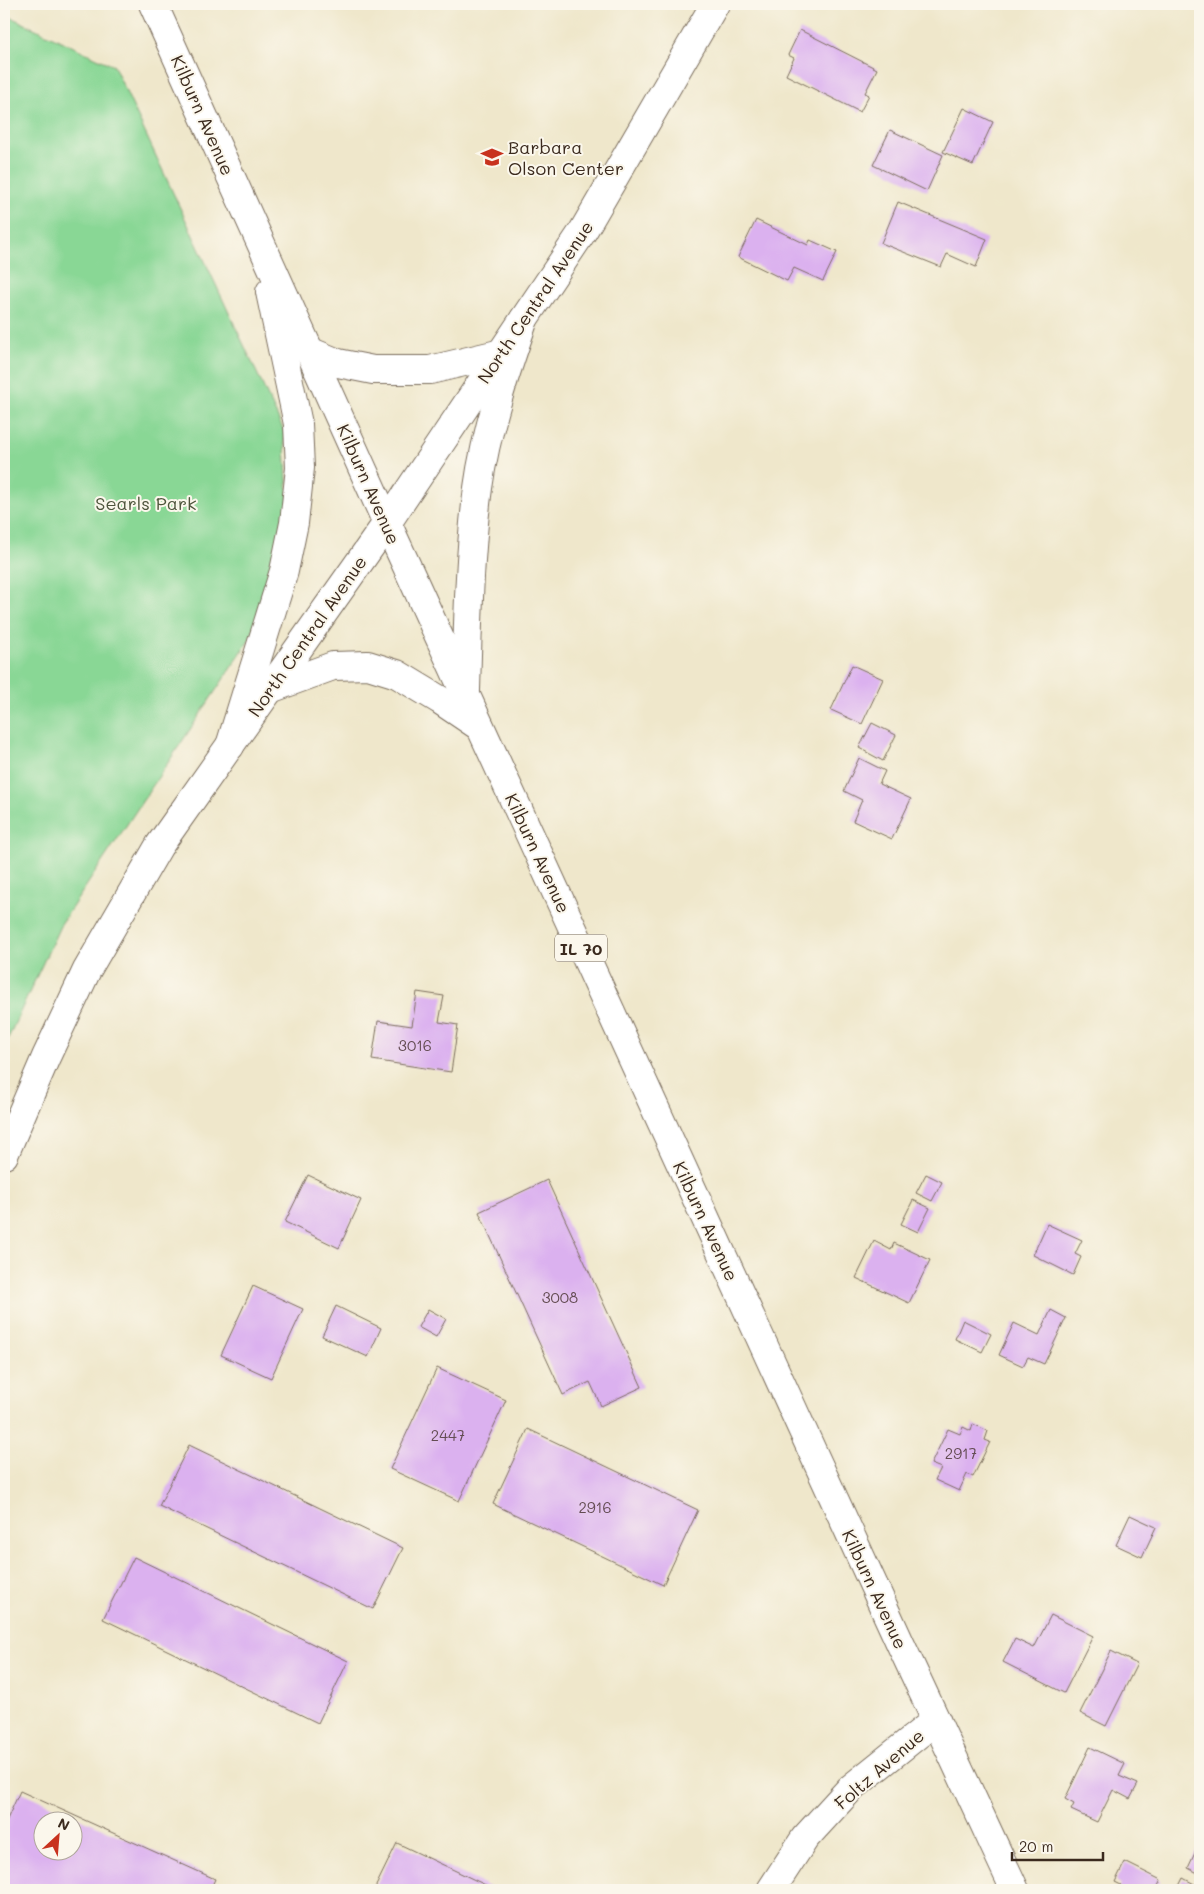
<svg xmlns="http://www.w3.org/2000/svg" width="1204" height="1894" viewBox="0 0 1204 1894" font-family="Mali,sans-serif">
<style>
.green{fill:#89d795;stroke:#62805a}
.building{fill:#dbb1ef;fill-rule:evenodd}
.lines{fill:none;stroke-linecap:round;stroke-linejoin:round}
.minor-casing{stroke:#7a6c5b;stroke-width:30}
.secondary-casing{stroke:#7a6c5b;stroke-width:30}
.primary-casing{stroke:#7a6c5b;stroke-width:30}
.minor{stroke:#fff;stroke-width:28}
.secondary{stroke:#fff;stroke-width:28}
.primary{stroke:#fff;stroke-width:28}
.labels{text-anchor:middle;dominant-baseline:central;stroke-width:4;stroke-linejoin:round;paint-order:stroke}
.number-label{font-size:15px;fill:#634c52}
.shield{fill:#fbf7ec;stroke:#75685c;stroke-width:1}
.shield-label{font-size:16px;font-weight:bold;fill:#3b2a1e}
.street-label{font-size:18px;fill:#3b2a1e;stroke:#fbf7ec}
.poi-label{font-size:18px;fill:#3b2a1e;stroke:#fbf7ec;text-anchor:start}
.park-label{font-size:18px;fill:#4e553c;stroke:#fbf7ec}
</style>
<rect width="100%" height="100%" fill="#fbf7ec"/>
<filter id="ink" filterUnits="userSpaceOnUse"><feTurbulence type="fractalNoise" baseFrequency=".02" numOctaves="2"/><feDisplacementMap in="SourceGraphic" scale="10" xChannelSelector="R" yChannelSelector="G"/><feConvolveMatrix kernelMatrix="1 2 1 2 8 2 1 2 1" color-interpolation-filters="sRGB"/></filter>
<filter id="wash" filterUnits="userSpaceOnUse"><feTurbulence type="fractalNoise" baseFrequency=".0096" numOctaves="4" result="noise"/><feDisplacementMap in="SourceGraphic" scale="20" xChannelSelector="R" yChannelSelector="G"/><feGaussianBlur stdDeviation="1.12" result="paint"/><feColorMatrix in="noise" values="0 0 0 0 0 0 0 0 0 0 0 0 0 0 0 0 0 1.4 0 .05"/><feComposite in="paint" operator="in"/></filter>
<g filter="url(#wash)">
<rect width="100%" height="100%" fill="#efe7cb"/>
<path class="green" d="M4 14 114 66 284 431 290 528 250 639 61 924 4 1047Z"/>
<g id="blocks">
<g class="building">
<path d="M800 30 877 69 865 93 869 95 860 112 786 75 794 58 788 55Z"/>
<path d="M964 108 993 122 973 165 943 152Z"/>
<path d="M890 130 943 155 927 191 873 165Z"/>
<path d="M898 202 987 239 976 267 947 254 941 267 881 243Z"/>
<path d="M756 220 808 245 810 240 837 252 823 281 794 268 787 281 738 257Z"/>
<path d="M852 665 883 679 862 724 831 710Z"/>
<path d="M872 723 896 735 883 761 859 748Z"/>
<path d="M859 758 885 771 879 784 911 799 892 839 853 821 862 800 844 791Z"/>
<path d="M417 992 444 996 439 1022 458 1025 451 1072 372 1060 378 1021 412 1026Z"/>
<path d="M926 1174 942 1182 932 1201 916 1193Z"/>
<path d="M308 1175 361 1200 339 1248 285 1222Z"/>
<path d="M547 1180 642 1387 601 1406 590 1382 563 1395 479 1212Z"/>
<path d="M913 1200 930 1208 918 1232 901 1224Z"/>
<path d="M1047 1224 1082 1240 1075 1254 1081 1257 1073 1275 1033 1255Z"/>
<path d="M874 1241 891 1250 894 1243 930 1260 909 1303 856 1278Z"/>
<path d="M253 1286 303 1309 271 1378 221 1355Z"/>
<path d="M336 1306 381 1328 368 1357 322 1336Z"/>
<path d="M428 1309 446 1319 436 1337 418 1327Z"/>
<path d="M1051 1310 1066 1318 1044 1364 1028 1357 1023 1366 999 1355 1014 1323 1039 1335Z"/>
<path d="M963 1320 991 1334 982 1352 955 1339Z"/>
<path d="M437 1368 506 1400 459 1501 390 1469Z"/>
<path d="M973 1424 988 1431 985 1440 990 1442 973 1477 967 1474 959 1491 935 1480 941 1468 931 1464 948 1429 960 1434 963 1427 971 1431Z"/>
<path d="M528 1429 698 1510 663 1585 493 1504Z"/>
<path d="M189 1445 403 1548 373 1609 159 1506Z"/>
<path d="M1130 1515 1156 1527 1142 1557 1116 1545Z"/>
<path d="M134 1557 348 1661 318 1723 103 1619Z"/>
<path d="M1051 1615 1093 1636 1064 1693 1003 1662 1015 1639 1034 1648Z"/>
<path d="M1111 1651 1137 1664 1106 1726 1080 1713Z"/>
<path d="M1090 1747 1125 1764 1119 1776 1138 1784 1130 1799 1113 1790 1097 1822 1071 1810 1074 1804 1065 1799Z"/>
<path d="M20 1791 215 1879 210 1890H14L4 1886V1826ZM42 1822H72V1852H42Z"/>
<path d="M1200 1842V1874L1188 1868Z"/>
<path d="M397 1843 496 1890H374Z"/>
<path d="M1125 1862 1161 1880 1156 1890H1118L1121 1885 1115 1882Z"/>
<path d="M1183 1878 1200 1887V1890H1177Z"/>
</g>
</g>
</g>
<g filter="url(#ink)">
<use href="#blocks" fill-opacity="0" stroke="#7a6c5b" stroke-width="1"/>
<g class="lines">
<g class="minor-casing">
<path id="minor" d="M771 1890 805 1838 850 1789 936 1720"/>
</g>
<g class="secondary-casing">
<path id="secondary" d="M4 1155 46 1057 87 970 159 846 387 523 583 231 715 4"/>
</g>
<g class="primary-casing">
<g id="primary">
<path d="M153 4 387 523 901 1645 1015 1890"/>
<path d="M309 351 338 363 373 370H430L502 353"/>
<path d="M270 689 333 666 368 665 397 674 440 700 480 727"/>
<path d="M466 690C468 623 469 555 478 488 486 430 505 374 524 319"/>
<path d="M230 746 284 571 294 523 300 468 298 424 270 292"/>
</g>
</g>
<use href="#minor" class="minor"/>
<use href="#secondary" class="secondary"/>
<use href="#primary" class="primary"/>
</g>
</g>
<defs>
<g id="school-bare" transform="scale(1.725)"><path d="M0-5L7-2L0 1L-7-2ZM-4 1L0 2.5L4 1V4Q0 6-4 4Z" fill="#c8321e" stroke="#fbf7ec" stroke-width="2.5" paint-order="stroke"/></g>
</defs>
<g fill-rule="evenodd">
<use href="#school-bare" x="492" y="157"/>
</g>
<g class="labels">
<g class="number-label">
<text x="415" y="1045">3016</text>
<text x="560" y="1297">3008</text>
<text x="448" y="1435">2447</text>
<text x="961" y="1453">2917</text>
<text x="595" y="1507">2916</text>
</g>
<rect class="shield" x="555" y="934.5" width="52" height="27" rx="4"/>
<g class="shield-label">
<text x="581" y="948">IL 70</text>
</g>
<g class="street-label">
<text transform="translate(203 115) rotate(66)">Kilburn Avenue</text>
<text transform="translate(535 302) rotate(-56)">North Central Avenue</text>
<text transform="translate(369 484) rotate(66)">Kilburn Avenue</text>
<text transform="translate(307 636) rotate(-55)">North Central Avenue</text>
<text transform="translate(538 853) rotate(65)">Kilburn Avenue</text>
<text transform="translate(706 1221) rotate(65)">Kilburn Avenue</text>
<text transform="translate(875 1589) rotate(65)">Kilburn Avenue</text>
<text transform="translate(879 1769) rotate(-41)">Foltz Avenue</text>
</g>
<g class="poi-label">
<text x="508" y="147">Barbara<tspan x="508" dy="21">Olson Center</tspan></text>
</g>
<g class="park-label">
<text x="146" y="503">Searls Park</text>
</g>
</g>
<rect width="1204" height="1894" fill="none" stroke="#fbf7ec" stroke-width="20"/>
<g transform="translate(58 1836) rotate(26)"><circle r="24" fill="#fbf7ec" stroke="#aea59a"/>
<path d="M0-4L9 19L0 12L-9 19Z" fill="#c8321e"/>
<text y="-8" font-size="14" font-weight="bold" text-anchor="middle" fill="#3b2a1e">N</text>
</g>
<path d="M1012 1852v8h91v-8" fill="none" stroke="#3b2a1e" stroke-width="2.5"/>
<text x="1019" y="1852" font-size="15" fill="#3b2a1e" stroke="#fbf7ec" stroke-width="4" paint-order="stroke">20 m</text>
</svg>
